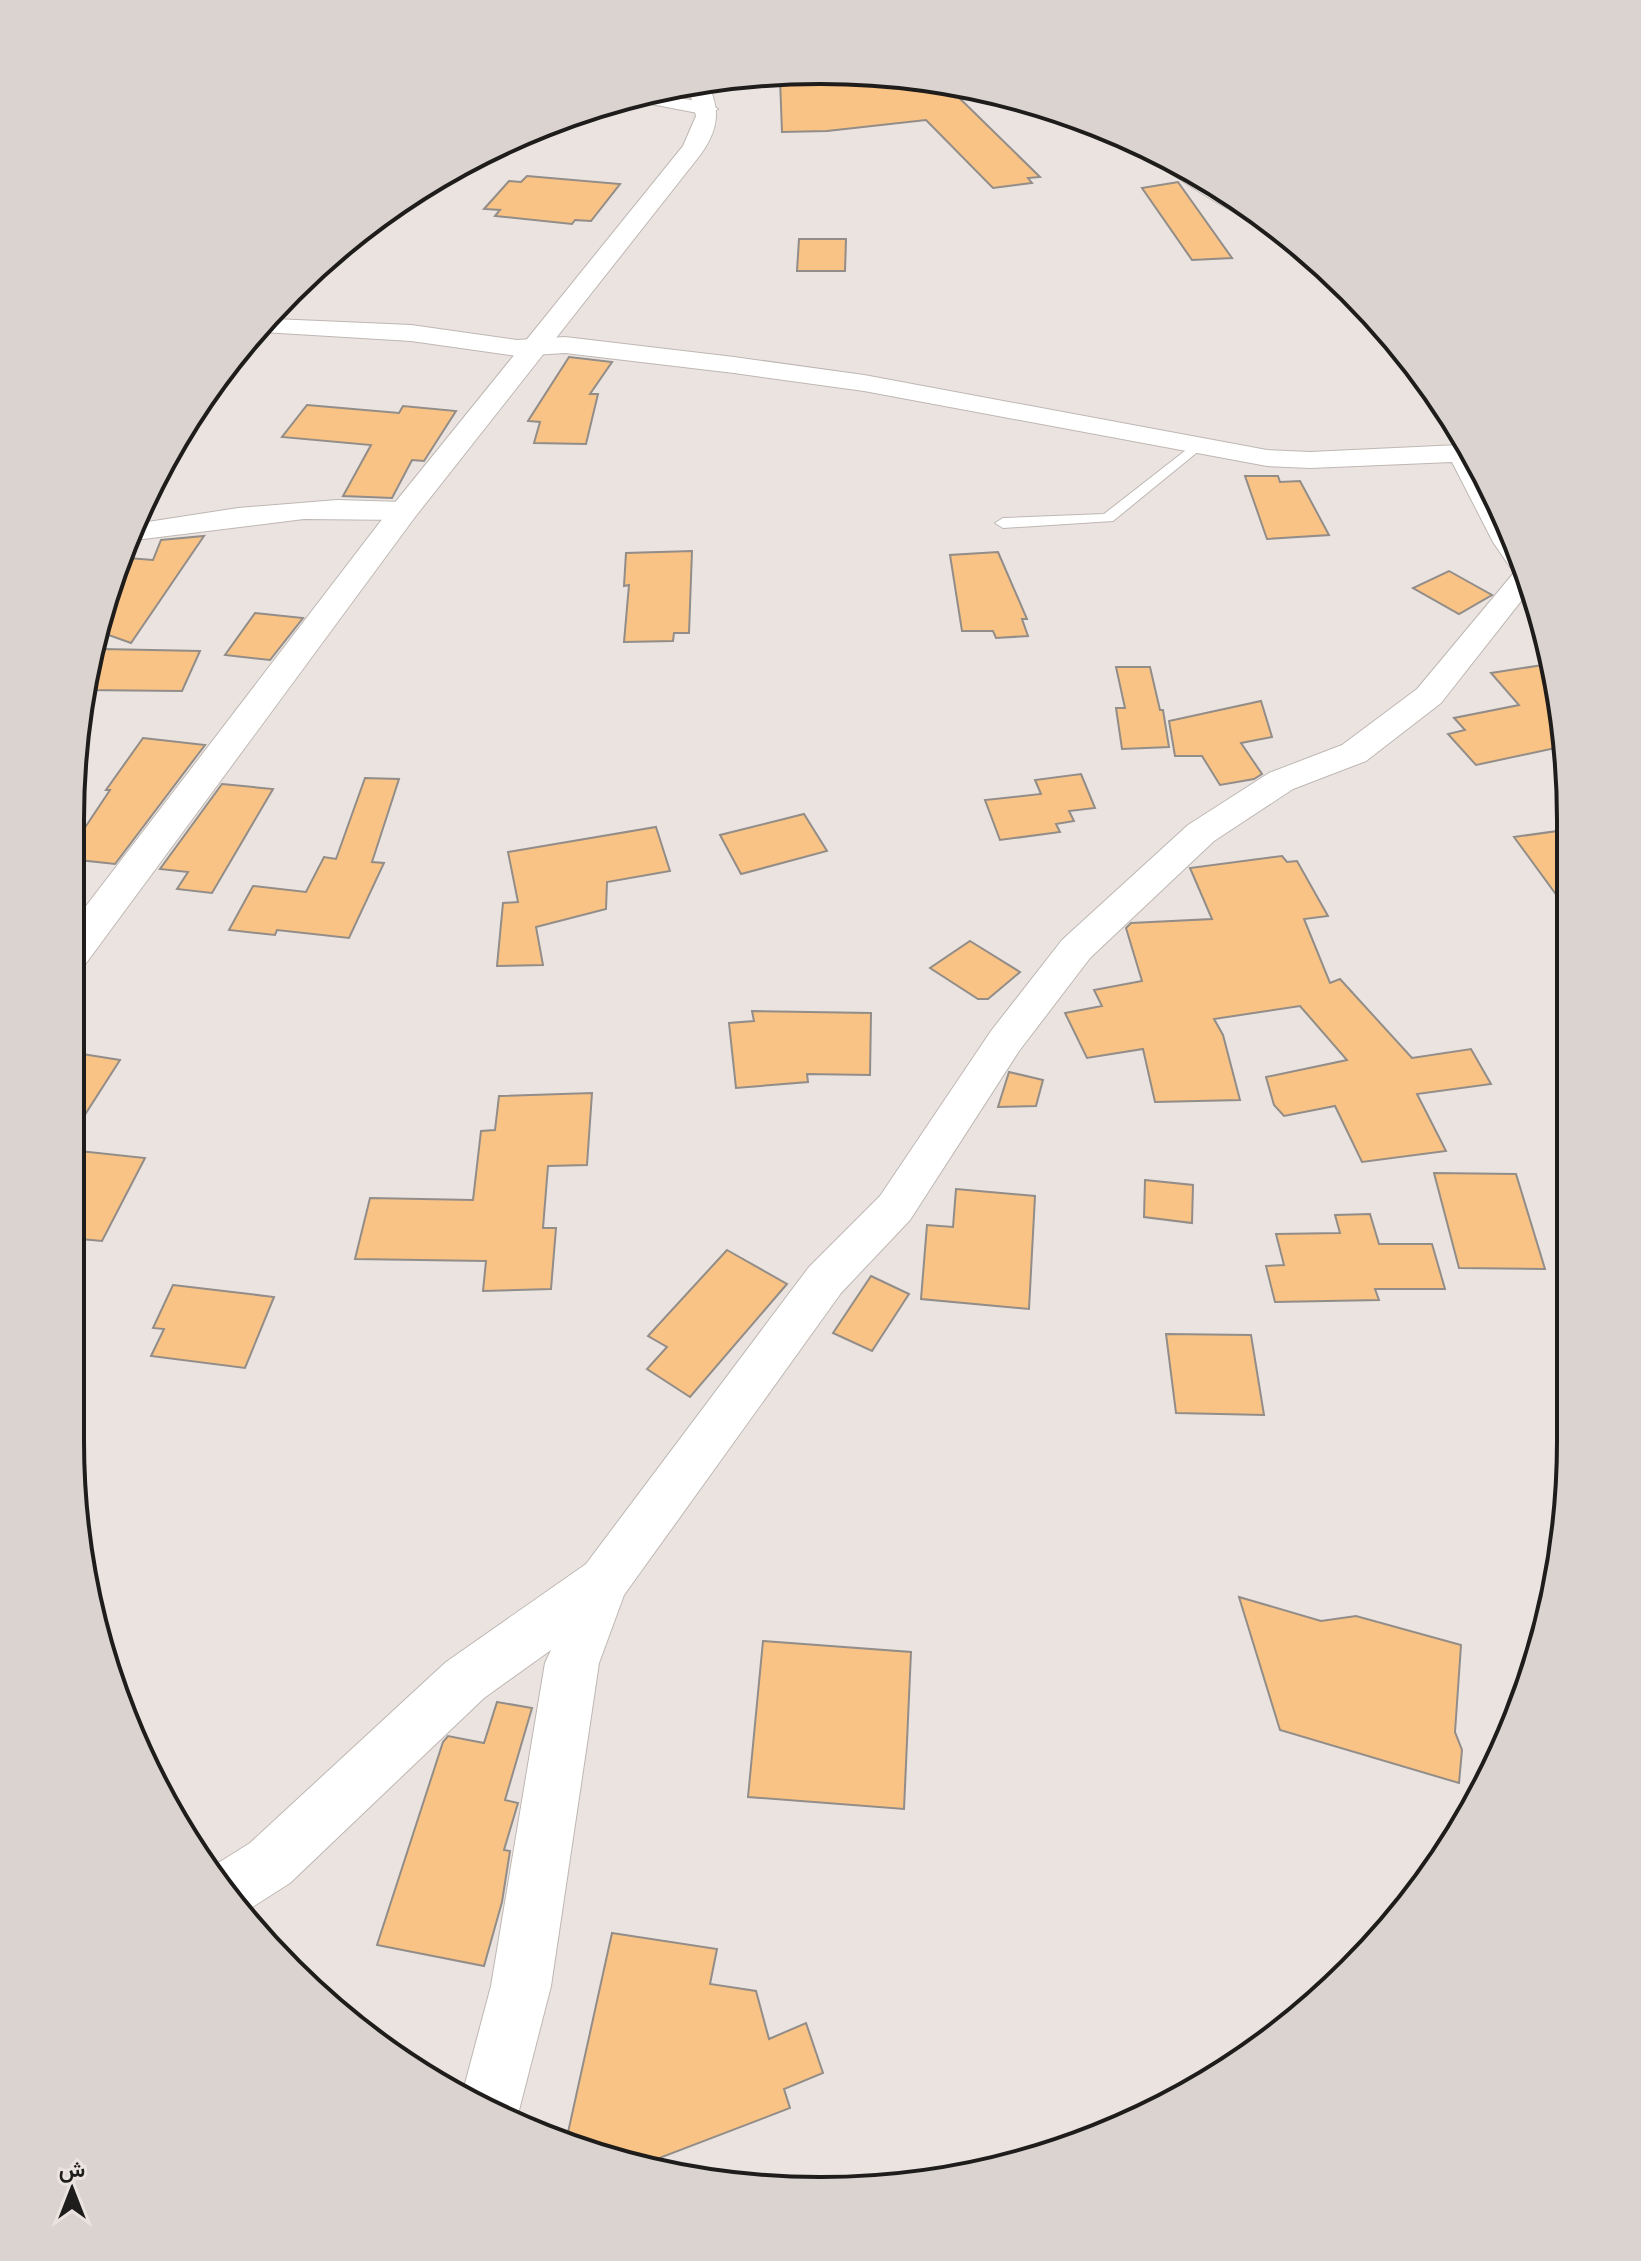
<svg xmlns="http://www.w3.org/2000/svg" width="1641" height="2261" viewBox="0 0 1641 2261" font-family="Cabin,Vazirmatn,sans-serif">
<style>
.building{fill:#f9c386;stroke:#928d88;stroke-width:2}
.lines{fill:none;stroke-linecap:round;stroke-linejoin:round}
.service-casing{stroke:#beb7b3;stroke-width:2}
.minor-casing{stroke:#beb7b3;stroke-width:2}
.secondary-casing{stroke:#beb7b3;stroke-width:2}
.service{fill:#fff;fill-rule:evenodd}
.minor{fill:#fff;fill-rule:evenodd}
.secondary{fill:#fff;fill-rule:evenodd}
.rim{fill:none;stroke:#1f1d1b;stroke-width:4}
</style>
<rect width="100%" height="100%" fill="#eae3df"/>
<g class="building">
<path d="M870 72 945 84 1040 177 1028 178 1032 183 993 188 926 120 827 131 782 132 780 79 813 78V74Z"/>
<path d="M527 176 620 184 591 221 575 220 572 224 495 216 500 210 484 209 509 181 521 182Z"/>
<path d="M1178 182 1232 258 1192 260 1142 188Z"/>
<path d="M799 239H846L845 271H797Z"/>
<path d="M569 357 612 362 590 394H598L586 444 534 443 540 422 528 421Z"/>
<path d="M307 405 399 413 403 406 456 411 424 461 412 460 392 498 343 496 371 445 282 437Z"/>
<path d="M1245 476H1278L1280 482 1300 481 1329 535 1267 539Z"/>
<path d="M204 536 131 643 100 632 128 558 153 560 161 540Z"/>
<path d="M692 551 689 633H674L673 641 624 642 629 585 624 586 626 553Z"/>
<path d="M998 552 1027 619H1022L1028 636 996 638 993 631H962L950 555Z"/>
<path d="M1449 571 1492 595 1459 614 1413 588Z"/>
<path d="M255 613 303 618 270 660 225 655Z"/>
<path d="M102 649 200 651 182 691 83 690 90 658Z"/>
<path d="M1549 664 1565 722V746L1476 765 1448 734 1465 730 1454 718 1519 705 1491 673Z"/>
<path d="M1116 667H1150L1160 710H1163L1169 747 1122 749 1116 708H1125Z"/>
<path d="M1261 701 1272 737 1241 743 1262 774 1254 779 1220 785 1202 756H1175L1169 721Z"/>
<path d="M143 738 205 745 115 864 70 859V850L110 790H106Z"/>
<path d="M1081 774 1095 808 1069 811 1074 821 1056 824 1060 832 1000 840 985 800 1041 794 1035 780Z"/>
<path d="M365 778 399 779 372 862 384 863 349 938 277 930 275 935 229 930 253 886 306 892 324 857 336 859Z"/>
<path d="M222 784 273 789 212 893 177 889 188 872 160 869Z"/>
<path d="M804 814 827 851 741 874 720 835Z"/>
<path d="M656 827 670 871 607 882 606 909 536 927 543 965 497 966 503 903 518 902 508 852Z"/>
<path d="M1565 830V847L1566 908 1514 837Z"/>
<path d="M1282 856 1287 862 1297 861 1328 916 1304 919 1330 983 1340 979 1412 1058 1471 1049 1491 1084 1417 1094 1446 1151 1362 1162 1335 1106 1284 1116 1274 1105 1266 1077 1347 1060 1300 1006 1214 1019 1223 1035 1240 1100 1155 1102 1143 1049 1087 1058 1065 1013 1102 1006 1094 990 1142 981 1126 928 1131 923 1212 919 1190 868Z"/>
<path d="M970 941 1020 972 988 999H978L930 968Z"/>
<path d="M752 1011 871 1013 870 1075 807 1074 808 1082 736 1088 729 1023 754 1021Z"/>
<path d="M70 1052 120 1060 70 1138Z"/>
<path d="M1009 1072 1043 1080 1036 1106 998 1107Z"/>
<path d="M592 1093 587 1165 548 1166 543 1228H556L551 1289 483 1291 486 1261 355 1259 370 1198 473 1200 481 1131 495 1130 499 1096Z"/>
<path d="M70 1150 145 1158 102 1241 70 1238Z"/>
<path d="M1434 1173 1516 1174 1545 1269 1459 1268Z"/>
<path d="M1145 1180 1193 1185 1192 1223 1144 1217Z"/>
<path d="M956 1189 1035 1196 1029 1309 921 1299 927 1225 953 1227Z"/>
<path d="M1370 1214 1379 1244H1432L1445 1289H1375L1379 1300 1275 1302 1266 1266 1284 1265 1276 1234 1340 1233 1335 1215Z"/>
<path d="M727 1250 787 1284 690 1397 647 1369 667 1347 648 1336Z"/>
<path d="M871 1276 909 1294 872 1351 833 1333Z"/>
<path d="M173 1285 274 1297 245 1368 151 1356 164 1329 153 1328Z"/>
<path d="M1166 1334 1251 1335 1264 1415 1176 1413Z"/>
<path d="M1239 1597 1321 1621 1356 1616 1461 1645 1455 1732 1462 1750 1459 1783 1280 1730Z"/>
<path d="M763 1641 911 1652 904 1809 748 1797Z"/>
<path d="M497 1702 532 1708 505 1800 518 1803 504 1850 510 1851 502 1902 484 1966 377 1945 443 1742 448 1736 484 1743Z"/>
<path d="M612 1933 717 1949 710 1984 756 1991 769 2039 806 2023 823 2073 784 2089 790 2108 649 2162 567 2137Z"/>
</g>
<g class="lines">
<g class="service-casing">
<path id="service" d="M1195 443 1202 447 1200 450 1113 521 1003 528 995 523 1003 518 1104 514Z"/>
</g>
<g class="minor-casing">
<g id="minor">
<path d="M650 93 708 103 718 109 708 115 625 99Z"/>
<path d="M1132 140 1153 148 1285 232C1264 238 1156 163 1132 148L1129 143Z"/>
<path d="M274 319 411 325 517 340 565 337 734 357 864 375 1267 450 1310 452 1459 445 1514 533 1529 591 1441 703 1366 761 1293 789 1214 841 1090 958 1019 1051 910 1220 841 1293 624 1595 599 1663 551 1986 516 2122 489 2114 462 2095 491 1986 545 1663 551 1650 484 1698 290 1883 246 1911 207 1870 250 1843 446 1662 586 1564 809 1267 880 1196 991 1031 1062 940 1188 825 1269 773 1342 745 1417 689 1517 569 1510 567 1493 542 1452 462 1310 468 1267 466 864 391 734 373 565 353 517 356 411 341 263 332Z"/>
<path d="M337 500 404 502 414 505 419 511 414 517 404 520 304 519 135 540 141 523 238 508Z"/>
</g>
</g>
<g class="secondary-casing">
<path id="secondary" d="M706 80C721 109 719 128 701 154L415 517 84 966 70 970V927L393 505 683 146 696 116 688 85Z"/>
</g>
<use href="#service" class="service"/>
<use href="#minor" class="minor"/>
<use href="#secondary" class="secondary"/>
</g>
<path d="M0 0H1641V2261H0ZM820 84H821A736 736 0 0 1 1557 820V1441A736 736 0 0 1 821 2177H820A736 736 0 0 1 84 1441V820A736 736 0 0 1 820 84Z" fill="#dad3cf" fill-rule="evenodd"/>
<path class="rim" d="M820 84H821A736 736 0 0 1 1557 820V1441A736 736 0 0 1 821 2177H820A736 736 0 0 1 84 1441V820A736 736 0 0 1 820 84Z"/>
<g transform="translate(72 2189)" stroke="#eae3df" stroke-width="6" paint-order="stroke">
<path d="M0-6L14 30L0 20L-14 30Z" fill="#1f1d1b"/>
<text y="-12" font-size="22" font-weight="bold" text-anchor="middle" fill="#1f1d1b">ش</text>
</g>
</svg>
